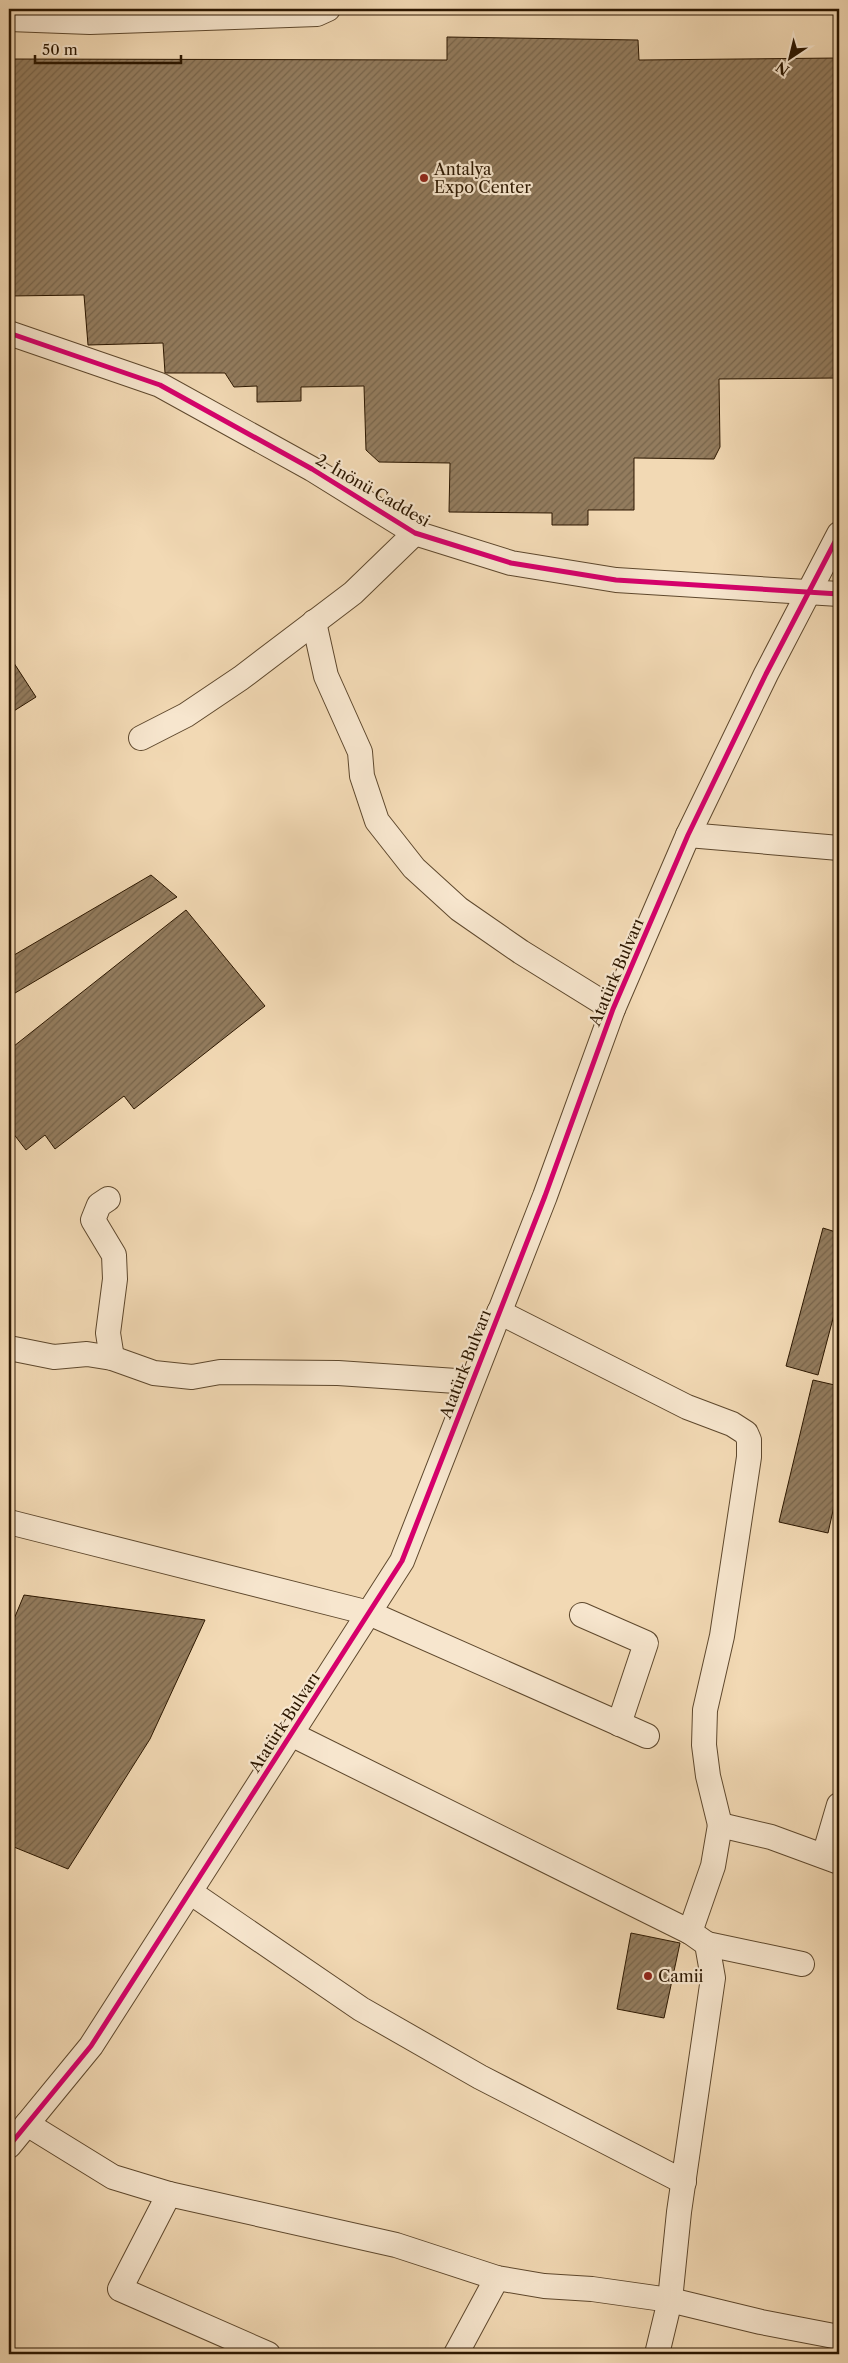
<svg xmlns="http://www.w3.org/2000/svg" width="848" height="2363" viewBox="0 0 848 2363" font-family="'Libre Caslon Text',serif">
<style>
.building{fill:url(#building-hatch);stroke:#2c1700}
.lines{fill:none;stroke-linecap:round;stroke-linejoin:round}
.minor-casing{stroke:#5e482d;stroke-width:26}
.minor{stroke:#f7e6ce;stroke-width:24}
.cycleway-casing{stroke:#f7e6ce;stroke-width:8}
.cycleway{stroke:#d6006c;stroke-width:5}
.poi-dot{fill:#8f2418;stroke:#f7e6ce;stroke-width:2}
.labels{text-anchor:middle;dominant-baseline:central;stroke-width:4.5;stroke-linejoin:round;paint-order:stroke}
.poi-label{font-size:16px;fill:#2c1700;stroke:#f7e6ce;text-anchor:start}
.street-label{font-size:16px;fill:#2c1700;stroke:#f7e6ce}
</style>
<defs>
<pattern id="building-hatch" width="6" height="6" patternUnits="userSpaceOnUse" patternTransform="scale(1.25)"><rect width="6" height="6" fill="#937c5e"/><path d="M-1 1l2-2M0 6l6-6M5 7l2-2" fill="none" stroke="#78654b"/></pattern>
</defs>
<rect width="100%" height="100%" fill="#f2d9b4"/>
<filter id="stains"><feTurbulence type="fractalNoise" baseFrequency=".004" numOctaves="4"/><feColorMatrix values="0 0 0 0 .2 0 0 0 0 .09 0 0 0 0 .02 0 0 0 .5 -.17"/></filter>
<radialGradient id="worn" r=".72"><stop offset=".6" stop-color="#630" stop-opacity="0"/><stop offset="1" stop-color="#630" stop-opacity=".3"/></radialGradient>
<g class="building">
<path d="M447 37 638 40 639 60 839 58V378L719 379 720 447 714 459 634 458V510H588V525H552V513L449 512 450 463 379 462 366 450 364 386 301 387V401L257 402V386L234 387 225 373H165L163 343 88 345 84 295 9 296V59L447 60Z"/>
<path d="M10 657 36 697 9 714V658Z"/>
<path d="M151 875 177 897 10 996 9 958Z"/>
<path d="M186 910 265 1006 134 1109 124 1096 55 1149 45 1135 26 1150 9 1128V1050Z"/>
<path d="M823 1228 839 1233V1296L818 1375 786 1366Z"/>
<path d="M813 1380 839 1386V1484L828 1533 779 1522Z"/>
<path d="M24 1595 205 1620 150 1739 68 1869 9 1845V1631Z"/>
<path d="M631 1933 680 1943 664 2018 617 2009Z"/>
</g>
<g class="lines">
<g class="minor-casing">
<g id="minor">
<path d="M9 19 90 22 317 14 328 9"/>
<path d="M9 333 160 385 312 469 415 533 511 563 616 580 839 594"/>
<path d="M314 622 326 676 360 752 362 776 377 821 414 868 459 909 521 952 613 1009"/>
<path d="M141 738 186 715 241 678 353 593 415 533"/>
<path d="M688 835 839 848"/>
<path d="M108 1199 99 1205 93 1220 114 1255 115 1279 108 1333 112 1358"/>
<path d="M499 1312 687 1407 732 1424 746 1433 749 1440V1457L722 1636 705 1710 704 1745 708 1776 720 1825"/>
<path d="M9 1348 54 1357 87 1354 112 1358 154 1373 192 1377 220 1372 338 1373 471 1382"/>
<path d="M9 1522 369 1613 647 1736"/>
<path d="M582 1615 646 1643 619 1724"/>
<path d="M291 1734 690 1932 707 1944 713 1978 679 2212 670 2300 657 2354"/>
<path d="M824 1856 839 1805"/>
<path d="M190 1892 361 2009 480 2077 684 2182"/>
<path d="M690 1932 713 1866 720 1825 771 1837 839 1862"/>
<path d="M707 1944 802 1964"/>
<path d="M27 2124 113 2177 169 2194 396 2245 497 2278 544 2286 592 2289 670 2300 761 2322 839 2337"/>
<path d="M9 2146 91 2046 402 1561 545 1196 613 1009 688 835 766 674 839 534"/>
<path d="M169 2194 120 2289 268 2354"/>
<path d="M456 2354 497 2278"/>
</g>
</g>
<use href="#minor" class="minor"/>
<g class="cycleway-casing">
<g id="cycleway">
<path d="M9 333 160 385 312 469 415 533 511 563 616 580 839 594"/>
<path d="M9 2146 91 2046 402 1561 545 1196 613 1009 688 835 766 674 839 534"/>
</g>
</g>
<use href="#cycleway" class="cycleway"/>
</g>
<g class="poi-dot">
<circle cx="424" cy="178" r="5"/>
<circle cx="648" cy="1976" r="5"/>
</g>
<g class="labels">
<g class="poi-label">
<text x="434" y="169">Antalya<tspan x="434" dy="18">Expo Center</tspan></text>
<text x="658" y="1976">Camii</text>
</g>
<g class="street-label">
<text transform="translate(373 490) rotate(30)">2. İnönü Caddesi</text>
<text transform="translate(616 972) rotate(-67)">Atatürk Bulvarı</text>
<text transform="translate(465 1364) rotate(-69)">Atatürk Bulvarı</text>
<text transform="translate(284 1722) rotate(-57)">Atatürk Bulvarı</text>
</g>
</g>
<rect width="848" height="2363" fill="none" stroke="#f2d9b4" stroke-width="30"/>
<rect x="10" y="10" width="828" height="2343" fill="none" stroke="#2c1700" stroke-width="2.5"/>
<rect x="15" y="15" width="818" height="2333" fill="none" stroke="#2c1700"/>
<g transform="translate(790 58) rotate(215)" stroke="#f7e6ce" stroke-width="4" paint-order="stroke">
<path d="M0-4L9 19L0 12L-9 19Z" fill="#2c1700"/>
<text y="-8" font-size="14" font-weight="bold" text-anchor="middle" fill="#2c1700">N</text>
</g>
<path d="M35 55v8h146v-8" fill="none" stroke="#2c1700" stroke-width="2.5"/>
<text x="42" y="55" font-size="15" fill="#2c1700" stroke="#f7e6ce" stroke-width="4" paint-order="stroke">50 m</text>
<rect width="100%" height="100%" filter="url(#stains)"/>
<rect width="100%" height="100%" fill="url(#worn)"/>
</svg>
